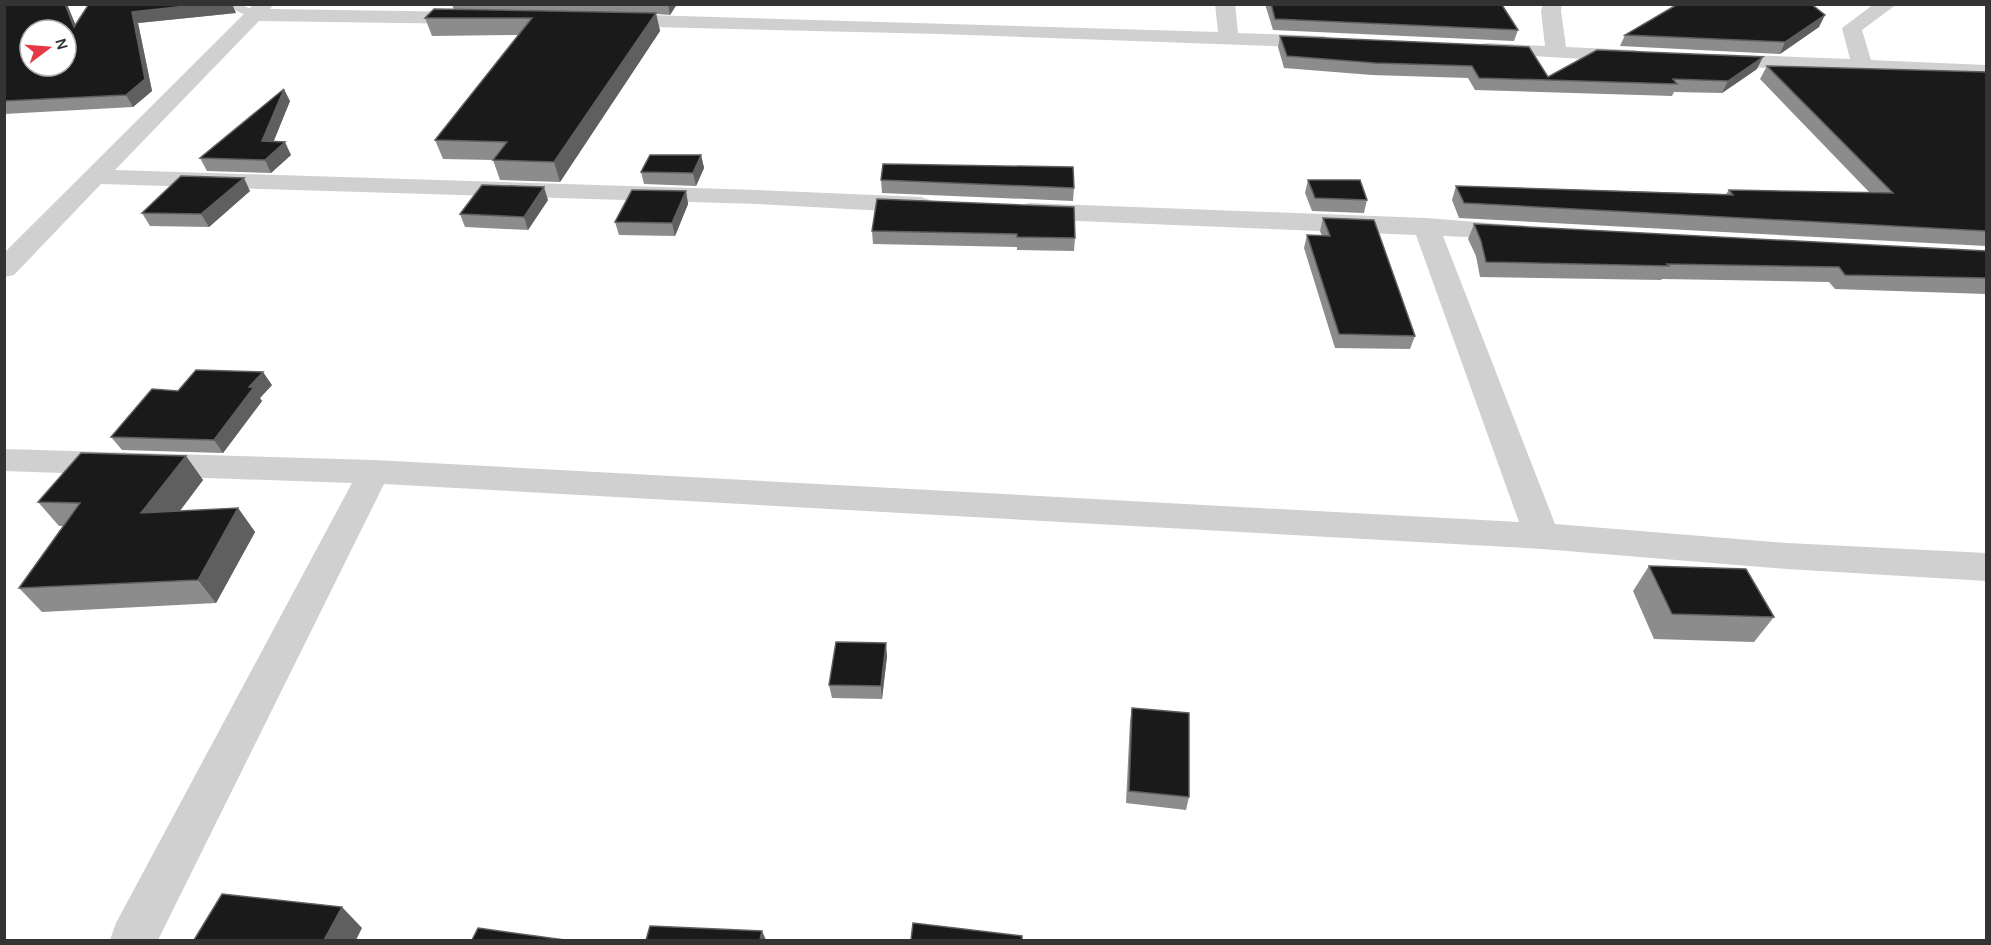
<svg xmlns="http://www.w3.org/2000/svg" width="1991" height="945" viewBox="0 0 1991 945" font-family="Karla,sans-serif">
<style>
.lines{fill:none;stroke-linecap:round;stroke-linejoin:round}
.service{fill:#d0d0d0;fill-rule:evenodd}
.minor{fill:#d0d0d0;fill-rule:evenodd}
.wall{fill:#8c8c8c}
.shaded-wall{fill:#5f5f5f}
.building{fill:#1a1a1a;stroke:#5f5f5f;stroke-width:1.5;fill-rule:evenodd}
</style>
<rect width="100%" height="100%" fill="#fff"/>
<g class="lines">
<path class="service" d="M223 4H241L261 15 259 18H251Z"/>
<g class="minor">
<path d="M254 4H274L270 9 472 12 479 14 482 18 479 22 472 24 259 21 115 170 758 190 921 197 930 200 934 205 930 210 921 213 758 204 101 184 14 275 4 277V253Z"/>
<path d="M1215 4H1235L1238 33 1324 36 1331 38 1334 42 1331 46 1324 48 940 34 614 26 607 24 604 20 607 16 614 14 1218 32Z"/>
<path d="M1543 4H1562L1561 11 1566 47 1635 50 1642 52 1645 56 1642 60 1635 62 1479 53 1476 49 1479 45 1486 43 1545 46 1541 11Z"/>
<path d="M1874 4H1897L1862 30 1871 60 1986 65V77L1717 66 1710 64 1707 60 1710 56 1717 54 1850 59 1842 28Z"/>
<path d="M1029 203 1426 218 1526 226 1530 231 1526 236 1517 239 1443 236 1555 524 1787 543 1986 553V581L1787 569 1542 549 384 484 158 940H110L116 923 352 483 4 471V449L374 460 1519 522 1416 235 1029 219 1020 216 1016 211 1020 206Z"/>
</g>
</g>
<g class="wall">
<path d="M4 4 75 25 236 13 138 23 152 91 133 107 4 114Z"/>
<path d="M452 4H677L670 15 656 14 660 31 560 182 500 180 493 160 443 159 435 140 518 35 432 36 425 18 454 10Z"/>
<path d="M1265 4H1493L1518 30 1514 41 1273 30Z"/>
<path d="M1819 27 1780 54 1620 46 1625 35Z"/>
<path d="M1280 36 1548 77 1757 69 1722 93 1674 92 1672 96 1475 90 1468 78 1372 75 1284 68 1278 47Z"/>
<path d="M1767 66 1986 72V246L1459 218 1452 200 1456 186 1726 194 1729 190 1870 193 1760 79Z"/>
<path d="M290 101 273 142 291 155 271 173 207 171 200 158Z"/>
<path d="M701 155 704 168 696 186 644 184 641 172Z"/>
<path d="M881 180 1074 188 1073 201 882 193Z"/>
<path d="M1308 180 1367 200 1364 213 1312 211 1305 193Z"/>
<path d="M250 191 209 227 150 226 142 213Z"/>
<path d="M686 191 688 204 675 236 619 235 615 222Z"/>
<path d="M877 199 1075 238 1074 251 1017 250V247L873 244 872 231Z"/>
<path d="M548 200 528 230 465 227 460 214Z"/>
<path d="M1323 218 1415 336 1410 349 1335 348 1304 248 1307 235 1322 236 1320 231Z"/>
<path d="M1474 224 1986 251V294L1835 289 1829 282 1662 279 1661 280 1480 277 1476 256 1468 239Z"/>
<path d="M272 385 260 398 262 401 223 453 122 450 111 437 178 391Z"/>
<path d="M186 456 203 480 180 511 238 508 255 532 216 603 42 612 19 588 63 526H59L38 502Z"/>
<path d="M1649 566 1774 617 1754 642 1654 639 1633 591Z"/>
<path d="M887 656 882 699 832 698 829 685Z"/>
<path d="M1132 708 1189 797 1186 810 1126 803 1130 721Z"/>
</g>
<g class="shaded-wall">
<path d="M65 4H67L81 38 74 27Z"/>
<path d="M205 4H232L236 13 138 23 152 91 133 107 126 95 132 12Z"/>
<path d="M668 4H677L670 15Z"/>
<path d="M656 13 660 31 560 182 554 162Z"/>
<path d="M1825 15 1819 27 1780 54 1785 42Z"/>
<path d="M1763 57 1757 69 1722 93 1728 81Z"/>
<path d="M284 89 290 101 269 153 262 141Z"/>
<path d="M285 142 291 155 271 173 265 160Z"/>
<path d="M701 155 704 168 696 186 693 173Z"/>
<path d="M244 178 250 191 209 227 201 214Z"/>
<path d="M544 187 548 200 528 230 524 217Z"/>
<path d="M686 191 688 204 675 236 672 223Z"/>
<path d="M263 372 272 385 260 398 262 401 223 453 214 440 249 387Z"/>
<path d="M186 456 203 480 160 537 141 513Z"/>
<path d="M238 508 255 532 216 603 198 580Z"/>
<path d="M886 643 887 656 882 699 881 686Z"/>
<path d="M342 907 362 928 356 940H324Z"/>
<path d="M762 931 766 940H760Z"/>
</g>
<g class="building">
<path d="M4 4H65L74 27 89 4H205L132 12 145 79 126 95 4 101ZM30 30H66V66H30Z"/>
<path d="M1271 4 1502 5 1518 30 1275 19Z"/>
<path d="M1678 4H1811L1825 15 1785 42 1625 35Z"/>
<path d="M434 9 656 13 554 162 493 160 507 142 435 140 532 18H425Z"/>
<path d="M1280 36 1529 47 1548 77 1597 50 1763 57 1728 81 1673 79 1677 84 1479 78 1472 66 1375 63 1287 56Z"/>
<path d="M1767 66 1986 72V231L1464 203 1456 186 1733 195 1729 190 1893 193Z"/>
<path d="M284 89 262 141 285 142 265 160 200 158Z"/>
<path d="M650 155H701L693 173 641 172Z"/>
<path d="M883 164 1073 167 1074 188 881 180Z"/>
<path d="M181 176 244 178 201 214 142 213Z"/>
<path d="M1308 180H1360L1367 200 1315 198Z"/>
<path d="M482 185 544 187 524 217 460 214Z"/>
<path d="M632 190 686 191 672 223 615 222Z"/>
<path d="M877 199 1074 207 1075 238 1017 237V234L872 231Z"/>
<path d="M1323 218 1374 220 1415 336 1339 334 1307 235 1330 236Z"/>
<path d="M1474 224 1986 251V278L1845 275 1839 267 1667 264 1669 266 1486 262 1481 241Z"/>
<path d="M196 370 263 372 249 387H254L214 440 111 437 152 389 178 391Z"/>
<path d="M81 453 186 456 141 513 238 508 198 580 19 588 80 503 38 502Z"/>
<path d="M1649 566 1746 569 1774 617 1672 614Z"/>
<path d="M836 642 886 643 881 686 829 685Z"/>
<path d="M1132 708 1189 713V797L1129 791Z"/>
<path d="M222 894 342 907 324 940H194Z"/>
<path d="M913 923 1022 936V940H911Z"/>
<path d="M650 926 762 931 760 940H646Z"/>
<path d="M478 928 565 940H472Z"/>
</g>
<rect width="1991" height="945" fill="none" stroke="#333333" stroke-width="12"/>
<g transform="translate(48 48) rotate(74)"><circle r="28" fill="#ffffff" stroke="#adadad" stroke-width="1.5"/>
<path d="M0-4.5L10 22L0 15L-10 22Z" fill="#e63946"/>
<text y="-9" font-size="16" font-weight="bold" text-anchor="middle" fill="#333333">N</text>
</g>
</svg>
